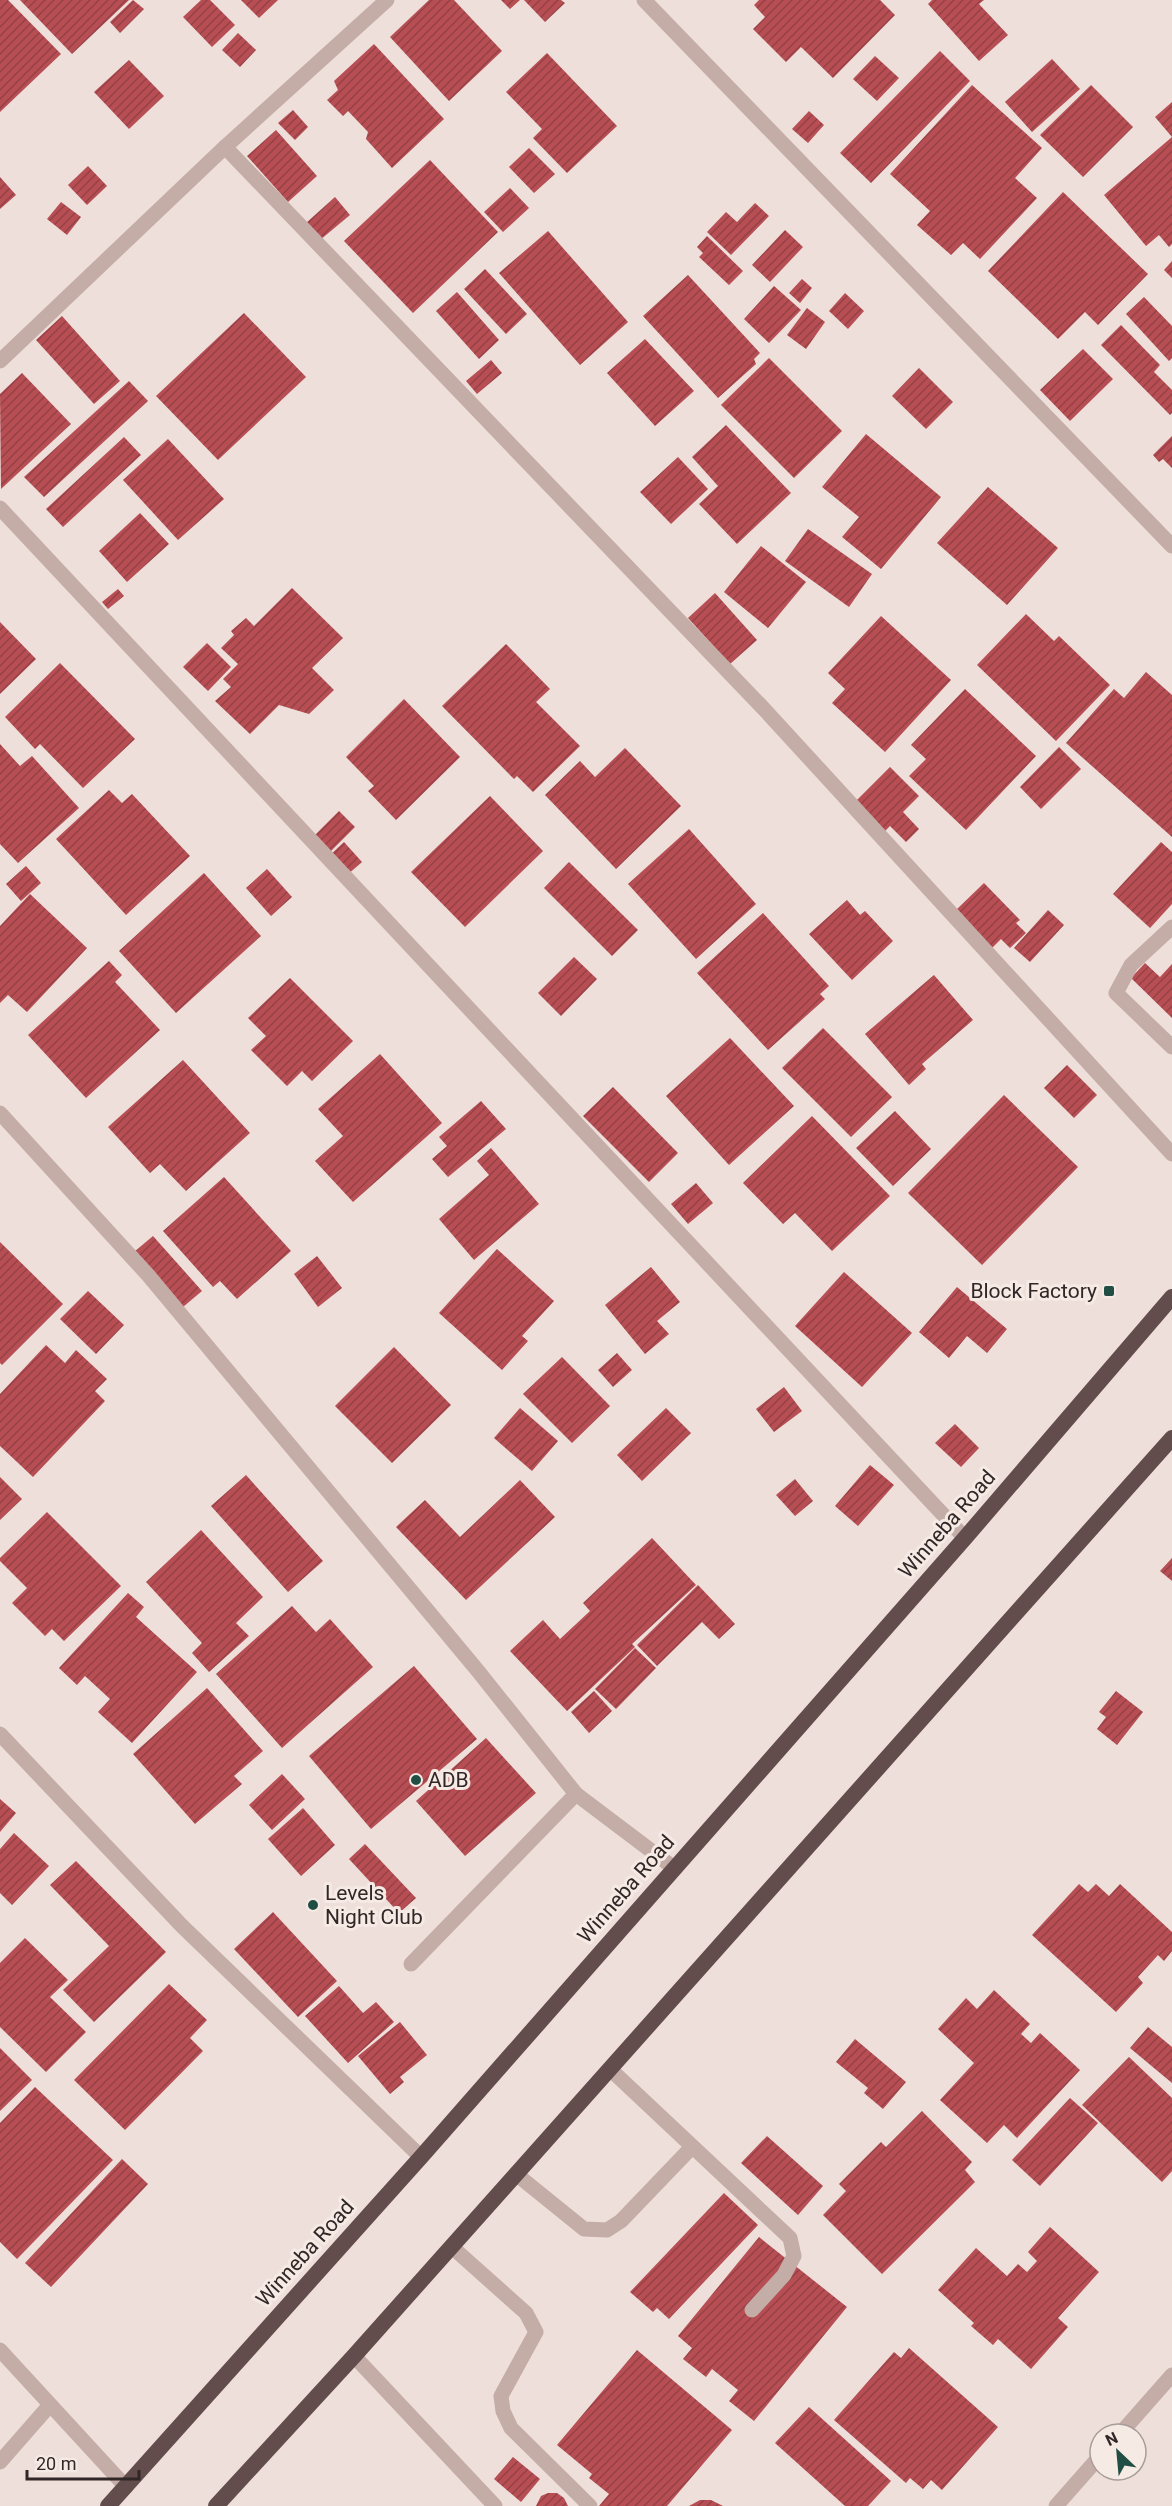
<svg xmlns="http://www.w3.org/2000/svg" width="1172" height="2506" viewBox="0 0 1172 2506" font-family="Roboto,sans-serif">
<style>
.building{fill:url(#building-hatch)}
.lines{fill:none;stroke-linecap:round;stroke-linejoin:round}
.service{stroke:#c4aca7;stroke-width:15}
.minor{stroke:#c4aca7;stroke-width:15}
.trunk{stroke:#624d4c;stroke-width:16}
.poi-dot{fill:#214e44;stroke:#f6eae5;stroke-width:2}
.labels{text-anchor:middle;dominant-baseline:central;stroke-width:6;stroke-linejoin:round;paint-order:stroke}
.poi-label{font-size:21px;fill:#322727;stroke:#f6eae5;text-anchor:start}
.street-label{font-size:21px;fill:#322727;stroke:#f6eae5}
</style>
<defs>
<pattern id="building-hatch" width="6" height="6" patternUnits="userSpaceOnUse" patternTransform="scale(1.5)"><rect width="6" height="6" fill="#b74e54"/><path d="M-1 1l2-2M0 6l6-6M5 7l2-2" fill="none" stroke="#954146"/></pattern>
</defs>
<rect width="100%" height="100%" fill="#eedfda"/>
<g class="building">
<path d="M0 0H8L61 54 0 112Z"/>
<path d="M20 0H129L72 54Z"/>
<path d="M133 0 144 9 120 33 110 22Z"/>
<path d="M201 0H210L235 25 212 47 183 17Z"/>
<path d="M241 0H278L259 18Z"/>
<path d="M429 0H454L502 51 449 101 390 37Z"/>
<path d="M501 0H520L510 9Z"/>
<path d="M524 0H561L565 3 545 22Z"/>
<path d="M759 0H880L895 15 833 78 801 47 786 62 753 29 765 17 754 5Z"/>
<path d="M932 0H984L979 4 1008 35 979 61 928 4Z"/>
<path d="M238 33 256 50 240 67 222 50Z"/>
<path d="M374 44 444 119 392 168 366 139 368 132 348 111 343 116 327 100 338 90 334 81Z"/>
<path d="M940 51 970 81 871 183 840 153Z"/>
<path d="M547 53 617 126 567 173 533 138 542 129 506 92Z"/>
<path d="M875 56 899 78 877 101 853 79Z"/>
<path d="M1052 59 1080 89 1032 132 1005 102Z"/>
<path d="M129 60 164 96 129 129 94 92Z"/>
<path d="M972 85 1042 148 1015 178 1037 198 980 259 963 243 951 255 917 225 930 211 890 174Z"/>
<path d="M1091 85 1133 127 1083 177 1040 135Z"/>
<path d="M1172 102V137L1155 117Z"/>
<path d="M293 110 308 127 295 140 278 123Z"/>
<path d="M809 111 824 125 808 143 792 129Z"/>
<path d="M276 130 317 176 288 202 247 156Z"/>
<path d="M1172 137V244L1169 247 1159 235 1146 246 1104 195Z"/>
<path d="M529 148 555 174 534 193 509 167Z"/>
<path d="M430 160 498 232 413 313 344 241Z"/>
<path d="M88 166 107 186 87 205 68 185Z"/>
<path d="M0 177 16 195 0 209Z"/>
<path d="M510 188 529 208 503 232 484 212Z"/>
<path d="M1063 192 1148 274 1098 325 1085 312 1058 339 988 271Z"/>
<path d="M335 197 350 215 320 240 306 223Z"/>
<path d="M61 202 81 217 67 235 47 219Z"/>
<path d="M755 203 769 216 731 255 707 232 726 212 737 222Z"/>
<path d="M785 230 803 247 770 282 752 265Z"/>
<path d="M548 231 628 322 580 365 499 273Z"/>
<path d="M707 236 743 271 729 285 699 257 703 253 697 247Z"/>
<path d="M1172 261V278L1164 270Z"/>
<path d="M485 269 527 314 506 334 464 289Z"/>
<path d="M688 275 760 353 754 359 756 364 718 398 643 316Z"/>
<path d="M802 279 812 288 800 303 789 293Z"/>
<path d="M774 286 801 310 769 343 744 319Z"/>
<path d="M457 292 499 340 479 359 436 311Z"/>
<path d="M845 293 864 311 848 329 829 311Z"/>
<path d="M1144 297 1172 326V358L1169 361 1126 314Z"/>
<path d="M807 308 825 322 806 349 787 335Z"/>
<path d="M244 313 306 377 218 460 156 396Z"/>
<path d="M62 316 120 381 94 404 36 340Z"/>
<path d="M1121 325 1160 365 1154 372 1172 390V413L1170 415 1101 345Z"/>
<path d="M645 339 694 391 655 426 607 373Z"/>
<path d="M1083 349 1113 379 1070 421 1040 390Z"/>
<path d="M769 358 842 431 794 478 721 405Z"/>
<path d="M491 360 502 373 477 394 466 381Z"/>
<path d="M919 368 953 402 926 429 892 396Z"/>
<path d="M22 373 71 424 1 489 0 394Z"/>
<path d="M129 381 148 401 44 497 24 477Z"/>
<path d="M726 425 791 493 737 544 699 504 718 486 692 457Z"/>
<path d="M866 434 941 497 881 569 842 537 859 517 822 487Z"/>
<path d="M1172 436V468L1163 459 1159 462 1153 455Z"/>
<path d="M124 437 141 455 63 527 46 509Z"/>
<path d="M168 439 224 499 178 540 123 480Z"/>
<path d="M678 457 708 489 671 524 640 492Z"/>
<path d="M988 487 1058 548 1007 605 937 543Z"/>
<path d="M140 513 169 544 127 582 99 551Z"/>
<path d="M808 529 872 574 849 607 785 561Z"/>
<path d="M761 546 806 582 768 628 724 592Z"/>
<path d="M292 588 343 638 312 668 334 690 309 714 279 705 250 734 215 701 231 687 223 679 238 664 221 648 234 635 231 631 246 618 254 626Z"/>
<path d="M118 589 124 596 108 609 102 602Z"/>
<path d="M715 593 757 640 730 664 688 618Z"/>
<path d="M1026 614 1054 641 1059 636 1110 685 1056 741 977 665Z"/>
<path d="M881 616 951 680 885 752 832 703 845 689 828 673Z"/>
<path d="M0 622 36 659 0 694Z"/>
<path d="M207 643 231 667 208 691 183 667Z"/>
<path d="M506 644 550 689 536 702 580 746 533 792 517 776 514 779 442 706Z"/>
<path d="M60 663 135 739 83 788 40 744 35 749 5 717Z"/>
<path d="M1146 672 1172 695V837L1066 743 1114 689 1124 698Z"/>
<path d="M965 689 1036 756 966 830 909 776 926 759 911 745Z"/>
<path d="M404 699 460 757 396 820 368 791 374 786 346 757Z"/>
<path d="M0 744 20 766 32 756 79 808 18 863 0 844Z"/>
<path d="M1059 747 1081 769 1041 809 1020 787Z"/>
<path d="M625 748 681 806 616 869 545 795 580 761 595 777Z"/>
<path d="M890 767 919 796 903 812 919 829 906 842 890 826 883 833 853 804Z"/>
<path d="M109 790 122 803 132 794 190 856 126 915 56 839Z"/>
<path d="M490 796 543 851 465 927 411 872Z"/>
<path d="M339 811 355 827 330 852 314 836Z"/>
<path d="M689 829 756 904 696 959 628 884Z"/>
<path d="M344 842 362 862 347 875 329 856Z"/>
<path d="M1161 842 1172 852V904L1150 928 1113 894Z"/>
<path d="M569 862 638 930 612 956 544 888Z"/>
<path d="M26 866 41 883 21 901 6 884Z"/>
<path d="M267 869 292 897 271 916 246 888Z"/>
<path d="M204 873 261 936 176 1013 119 951Z"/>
<path d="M984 883 1020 920 1016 923 1026 933 1010 948 1001 939 992 948 956 910Z"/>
<path d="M30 894 87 948 27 1012 8 995 0 1003V926Z"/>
<path d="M847 900 860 915 865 911 893 941 852 980 809 934Z"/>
<path d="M1048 910 1064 925 1030 962 1014 948Z"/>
<path d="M763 913 829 986 820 994 825 999 768 1050 697 973Z"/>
<path d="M574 957 597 979 561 1016 538 993Z"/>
<path d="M109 961 122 975 115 982 160 1030 86 1098 28 1035Z"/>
<path d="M1145 963 1160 977 1172 964V1018L1131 978Z"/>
<path d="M934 975 973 1020 922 1064 926 1069 909 1085 865 1034Z"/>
<path d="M290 978 353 1041 312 1081 302 1071 287 1086 251 1050 266 1036 248 1018Z"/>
<path d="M823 1028 892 1097 851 1137 782 1068Z"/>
<path d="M730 1038 794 1106 729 1165 666 1096Z"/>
<path d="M380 1054 442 1123 353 1202 315 1161 343 1136 318 1109Z"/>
<path d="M183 1060 250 1133 186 1191 160 1164 150 1173 108 1127Z"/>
<path d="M1067 1065 1097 1095 1074 1118 1044 1088Z"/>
<path d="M613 1087 678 1153 649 1182 583 1116Z"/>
<path d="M1004 1095 1078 1167 982 1265 908 1193Z"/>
<path d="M481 1101 506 1129 448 1177 432 1159 447 1146 439 1137Z"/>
<path d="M895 1111 931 1149 893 1186 856 1148Z"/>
<path d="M812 1116 890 1196 832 1251 795 1213 783 1224 743 1183Z"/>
<path d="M491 1148 539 1204 474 1260 439 1219 489 1175 477 1161Z"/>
<path d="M224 1177 291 1251 237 1299 220 1281 213 1287 163 1231Z"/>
<path d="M696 1183 713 1203 688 1224 671 1204Z"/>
<path d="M153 1236 202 1291 183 1307 134 1252Z"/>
<path d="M0 1242 63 1304 2 1365 0 1363Z"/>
<path d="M497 1249 554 1301 522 1336 528 1341 502 1370 439 1313Z"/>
<path d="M317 1256 342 1288 318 1307 294 1274Z"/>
<path d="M651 1267 680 1302 657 1321 669 1334 645 1354 605 1305Z"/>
<path d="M844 1272 912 1333 862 1387 795 1326Z"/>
<path d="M957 1287 1007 1329 987 1353 967 1336 949 1358 919 1332Z"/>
<path d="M88 1291 124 1325 96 1354 60 1319Z"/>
<path d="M46 1345 65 1363 76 1350 107 1379 95 1391 105 1401 33 1477 0 1446V1394Z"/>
<path d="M394 1347 451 1405 392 1463 335 1406Z"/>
<path d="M617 1353 632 1370 613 1387 598 1370Z"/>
<path d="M562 1357 610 1406 572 1443 523 1394Z"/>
<path d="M784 1387 802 1411 774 1432 756 1409Z"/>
<path d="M520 1408 558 1441 532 1471 494 1438Z"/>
<path d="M666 1408 691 1433 642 1481 617 1455Z"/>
<path d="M955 1424 979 1448 961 1467 935 1443Z"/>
<path d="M870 1465 894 1485 858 1526 835 1506Z"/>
<path d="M246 1475 323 1561 288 1592 211 1506Z"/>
<path d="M0 1477 22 1499 0 1520Z"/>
<path d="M795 1479 813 1501 795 1516 776 1495Z"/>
<path d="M520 1480 555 1517 466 1600 396 1527 425 1500 460 1537Z"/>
<path d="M47 1512 121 1586 64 1641 52 1629 45 1636 12 1603 27 1588 0 1561V1558Z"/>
<path d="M201 1530 263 1597 236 1623 249 1636 209 1672 192 1653 202 1643 146 1582Z"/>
<path d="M652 1538 696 1585 632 1644 635 1647 567 1711 510 1651 543 1620 560 1639 590 1611 583 1603Z"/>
<path d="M1172 1558V1581L1160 1571Z"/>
<path d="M698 1585 735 1624 719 1639 702 1622 657 1666 637 1645Z"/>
<path d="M128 1593 144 1607 136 1617 197 1672 132 1743 98 1712 110 1699 85 1676 77 1685 59 1668Z"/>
<path d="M292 1606 316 1632 330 1619 373 1667 282 1748 216 1674Z"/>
<path d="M635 1648 656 1668 616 1709 595 1689Z"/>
<path d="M414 1666 477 1739 371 1829 309 1756Z"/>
<path d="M207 1688 263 1751 234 1776 242 1784 195 1824 133 1754Z"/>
<path d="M594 1691 612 1711 589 1733 571 1712Z"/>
<path d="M1116 1691 1143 1712 1117 1745 1097 1729 1106 1717 1099 1712Z"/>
<path d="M486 1738 536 1793 465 1856 416 1801Z"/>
<path d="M282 1774 305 1799 272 1830 249 1805Z"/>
<path d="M0 1799 16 1813 0 1832Z"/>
<path d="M303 1808 335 1845 301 1876 268 1839Z"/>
<path d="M14 1833 49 1866 12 1905 0 1893V1849Z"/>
<path d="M365 1844 416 1898 399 1913 349 1859Z"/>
<path d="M76 1861 166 1952 94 2022 63 1990 109 1946 50 1885Z"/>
<path d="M1079 1884 1088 1892 1096 1884 1109 1896 1120 1884 1172 1932V1951L1164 1961 1158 1955 1138 1977 1143 1983 1116 2012 1032 1935Z"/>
<path d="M273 1912 337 1981 298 2017 234 1949Z"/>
<path d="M25 1938 68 1980 50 1997 86 2032 46 2072 0 2027V1963Z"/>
<path d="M169 1984 207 2020 190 2038 203 2051 125 2130 74 2080Z"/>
<path d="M339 1986 363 2013 376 2002 394 2022 348 2063 305 2016Z"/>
<path d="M994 1990 1030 2024 1021 2034 1031 2043 1040 2033 1080 2070 1017 2138 1004 2125 987 2143 940 2100 974 2063 938 2029 966 1998 977 2009Z"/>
<path d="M400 2022 427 2055 400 2077 404 2082 390 2094 358 2056Z"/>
<path d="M1148 2027 1172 2047V2083L1130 2048Z"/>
<path d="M855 2039 906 2082 883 2109 864 2093 868 2088 836 2062Z"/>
<path d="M0 2048 32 2080 0 2111Z"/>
<path d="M1129 2057 1172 2098V2171L1162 2182 1082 2105Z"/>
<path d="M35 2087 113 2160 17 2259 0 2242V2123Z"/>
<path d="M1070 2098 1098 2123 1040 2186 1012 2160Z"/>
<path d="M922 2111 972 2162 965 2170 975 2182 882 2274 823 2215 846 2191 839 2184 881 2142 886 2147Z"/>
<path d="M767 2136 823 2186 798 2215 741 2163Z"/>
<path d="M122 2159 148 2184 51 2287 25 2263Z"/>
<path d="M724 2193 758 2225 669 2319 657 2308 653 2312 630 2292Z"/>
<path d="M1050 2227 1099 2272 1058 2318 1068 2327 1031 2369 998 2339 993 2345 971 2326 974 2323 938 2290 976 2248 1007 2276 1018 2264 1027 2272 1037 2261 1028 2252Z"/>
<path d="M759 2237 847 2307 754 2421 729 2401 738 2390 712 2369 706 2377 683 2359 692 2348 678 2336Z"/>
<path d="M909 2348 998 2427 942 2490 931 2480 923 2489 910 2478 906 2483 834 2420 894 2352 901 2358Z"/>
<path d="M637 2350 732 2430 667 2506H599L609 2494 589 2478 592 2474 557 2445Z"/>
<path d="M809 2407 891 2481 868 2506H845L775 2443Z"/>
<path d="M513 2457 540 2479 521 2502 494 2479Z"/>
<path d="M548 2493H557L564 2498 568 2506H536L541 2496Z"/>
<path d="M700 2500H711L723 2506H689Z"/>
</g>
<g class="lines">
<g class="service">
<path d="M1172 927 1131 965 1116 993 1172 1047"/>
<path d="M411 1964 576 1794"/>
<path d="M610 2069 790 2238 794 2256 784 2275 752 2310"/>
<path d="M516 2174 584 2229 607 2230 621 2221 692 2147"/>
<path d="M452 2247 526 2313 536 2332 501 2396 503 2411 511 2428 590 2506"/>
<path d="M354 2356 495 2506"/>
<path d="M0 2462 49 2406"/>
</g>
<g class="minor">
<path d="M644 0 1172 546"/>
<path d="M225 147 764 709 1172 1154"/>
<path d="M0 361 225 147 387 0"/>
<path d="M0 508 965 1538"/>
<path d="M0 1113 148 1275 478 1671 576 1794 674 1868"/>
<path d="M0 1734 182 1926 421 2157"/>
<path d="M0 2350 126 2487"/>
<path d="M1120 2434 1172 2375"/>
<path d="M1056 2506 1100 2456"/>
</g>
<g class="trunk">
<path d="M108 2506 421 2157 965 1538 1172 1297"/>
<path d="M216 2506 354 2356 1172 1438"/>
</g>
</g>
<g class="poi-dot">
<rect x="1103" y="1285" width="12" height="12" rx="3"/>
<circle cx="416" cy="1780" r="6"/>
<circle cx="313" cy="1905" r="6"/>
</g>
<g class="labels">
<g class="poi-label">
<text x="1097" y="1291" text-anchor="end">Block Factory</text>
<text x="428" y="1780">ADB</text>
<text x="325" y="1893">Levels<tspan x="325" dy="24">Night Club</tspan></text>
</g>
<g class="street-label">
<text transform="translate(947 1524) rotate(-49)">Winneba Road</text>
<text transform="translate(626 1889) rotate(-49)">Winneba Road</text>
<text transform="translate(305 2253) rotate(-48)">Winneba Road</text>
</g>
</g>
<g transform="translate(1118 2452) rotate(334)"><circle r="28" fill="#f6eae5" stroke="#a89c99" stroke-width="1.5"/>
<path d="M0-4.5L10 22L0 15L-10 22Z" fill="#214e44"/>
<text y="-9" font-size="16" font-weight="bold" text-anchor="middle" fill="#322727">N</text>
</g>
<path d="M27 2470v9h112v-9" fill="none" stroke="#322727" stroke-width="3"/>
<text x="36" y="2470" font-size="18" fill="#322727" stroke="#f6eae5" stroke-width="4.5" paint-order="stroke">20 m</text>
</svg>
